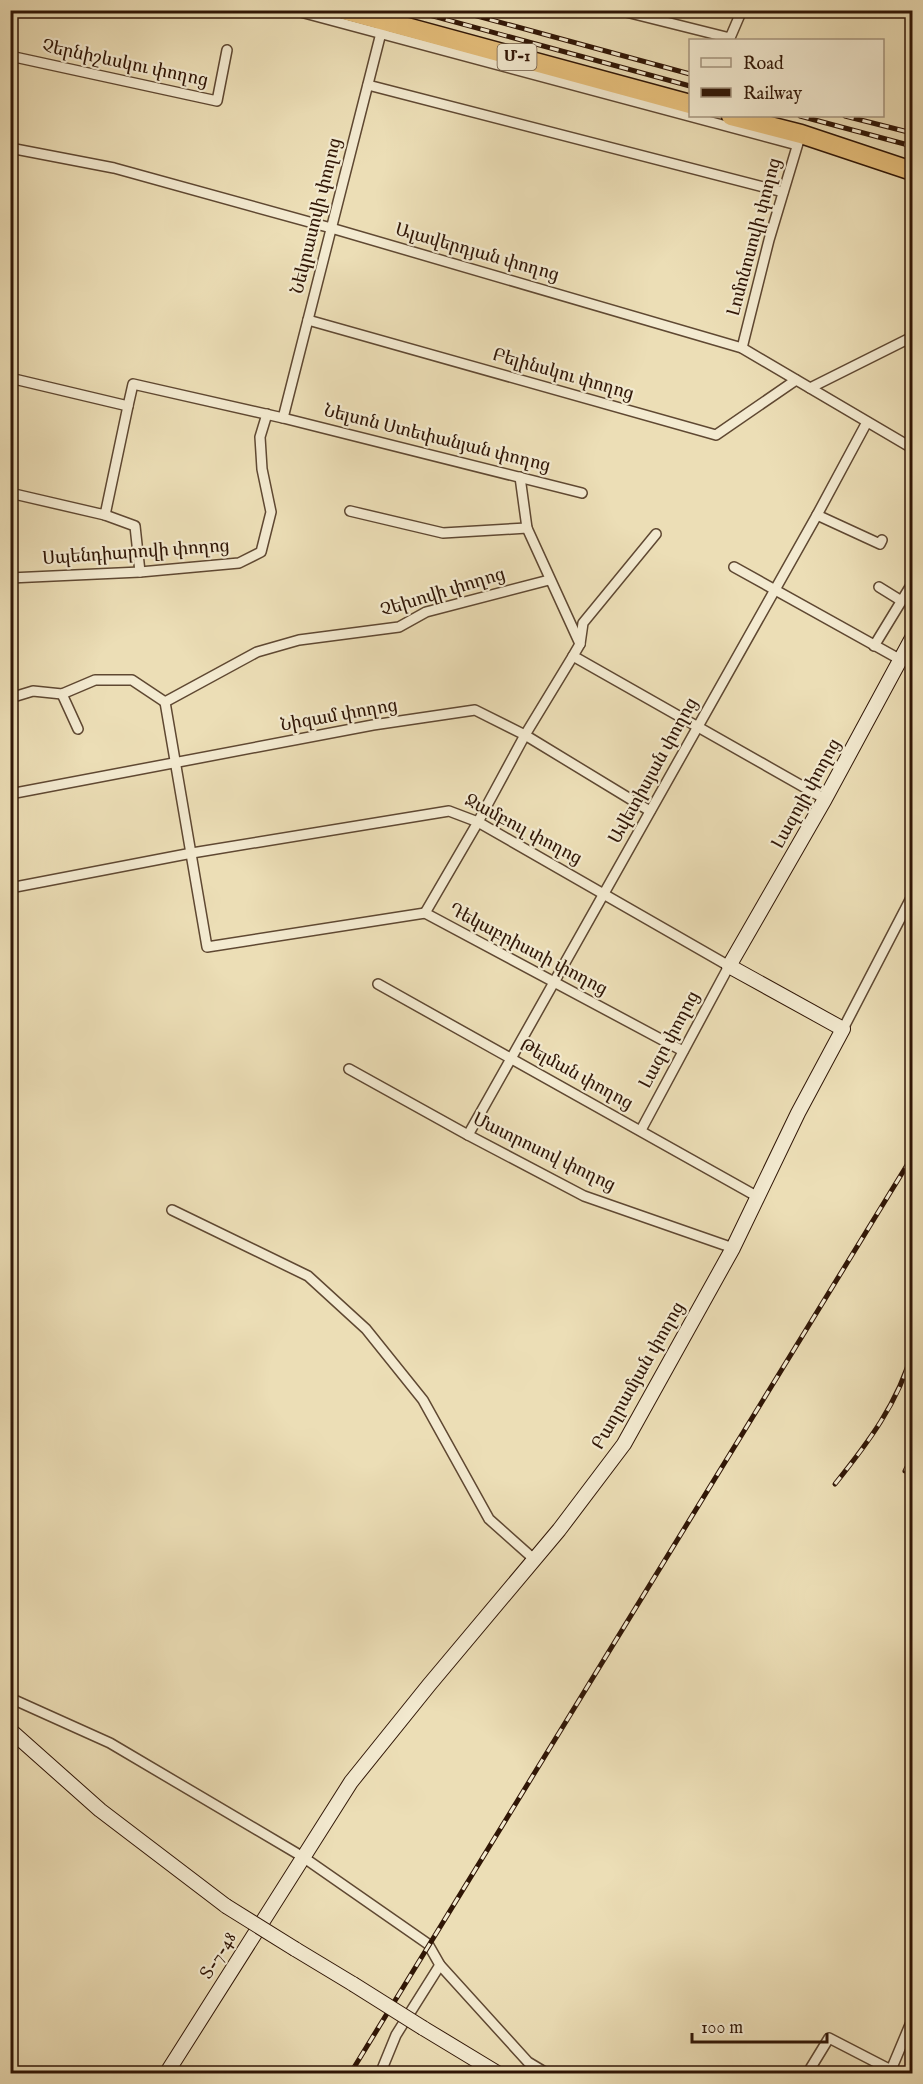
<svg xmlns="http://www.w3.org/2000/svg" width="923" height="2084" viewBox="0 0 923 2084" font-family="'IM FELL English','Noto Serif Armenian',serif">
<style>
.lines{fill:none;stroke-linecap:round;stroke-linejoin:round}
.street-casing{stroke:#5f4832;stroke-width:12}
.secondary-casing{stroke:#301606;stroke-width:16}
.highway-casing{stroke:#301606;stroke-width:21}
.street{stroke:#f3ead0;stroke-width:9}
.secondary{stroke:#f3ead0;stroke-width:14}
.highway{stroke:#e6bf7b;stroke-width:18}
.rail-casing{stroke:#301606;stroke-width:5}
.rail{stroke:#f3ead0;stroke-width:3;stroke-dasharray:9;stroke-linecap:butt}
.secondary-bridge-casing{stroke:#301606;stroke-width:16;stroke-linecap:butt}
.secondary-bridge{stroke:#f3ead0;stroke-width:14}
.labels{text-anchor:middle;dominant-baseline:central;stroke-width:4.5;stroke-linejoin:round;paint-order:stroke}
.shield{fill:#f3ead0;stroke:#6a5643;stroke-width:1.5}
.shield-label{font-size:16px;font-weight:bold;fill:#301606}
.street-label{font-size:18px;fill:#301606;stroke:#f3ead0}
</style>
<rect width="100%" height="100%" fill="#ecdeb6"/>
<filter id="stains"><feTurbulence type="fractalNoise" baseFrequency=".00333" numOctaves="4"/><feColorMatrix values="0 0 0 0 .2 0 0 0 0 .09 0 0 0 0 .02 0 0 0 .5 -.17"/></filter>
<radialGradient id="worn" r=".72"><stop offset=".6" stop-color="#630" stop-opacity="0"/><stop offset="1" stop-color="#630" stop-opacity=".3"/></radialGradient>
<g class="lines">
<g class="street-casing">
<g id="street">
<path d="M160 10V11"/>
<path d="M293 10 797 145"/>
<path d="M618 10 730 38 742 10"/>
<path d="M10 56 217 101 227 50"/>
<path d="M368 85 783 192"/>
<path d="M10 148 114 168 331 228 742 348 912 448"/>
<path d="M308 320 716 435 796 380"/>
<path d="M742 348 769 240 799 140"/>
<path d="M10 378 128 406 133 384 283 418 582 493"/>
<path d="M810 388 912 337"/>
<path d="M283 418 382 29"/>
<path d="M520 477 527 528 580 644 573 656 825 799"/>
<path d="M10 493 105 515 128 406"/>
<path d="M350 511 443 533 527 528"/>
<path d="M105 515 135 526 140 572"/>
<path d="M817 515 880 544 882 540"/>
<path d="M734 567 901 660"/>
<path d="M10 578 140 572 239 563 261 552 271 512 262 469 260 437 267 414"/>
<path d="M879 587 900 600"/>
<path d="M580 644 583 623 656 534"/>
<path d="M874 646 910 587"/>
<path d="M62 694 78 729"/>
<path d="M10 698 33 691 62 694 95 680H132L165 702"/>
<path d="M165 702 207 947 425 913 683 1051"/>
<path d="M165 702 257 652 299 640 399 627 426 612 549 580"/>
<path d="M10 794 373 725 475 710 525 735 650 811"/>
<path d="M10 888 192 853 449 811 478 822 729 966 641 1130"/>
<path d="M425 913 478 822 525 735 573 656"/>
<path d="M378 984 758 1197"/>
<path d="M843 1029 912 896"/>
<path d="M349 1069 468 1135 584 1196 733 1248"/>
<path d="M468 1135 817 515 867 422"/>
<path d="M172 1210 308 1276 366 1329 423 1400 489 1519 535 1560"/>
<path d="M10 1698 110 1743 303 1857 428 1944 440 1965 528 2062 548 2074"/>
<path d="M380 2074 396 2035 440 1965"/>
<path d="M807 2074 829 2038 891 2070 912 2020"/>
</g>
</g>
<g class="secondary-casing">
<g id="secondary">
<path d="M10 1730 100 1810 226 1906"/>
<path d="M295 1949 353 1984"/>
<path d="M423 2028 499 2074"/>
<path d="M166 2074 351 1782 429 1685 559 1530 624 1444 733 1248 798 1113 843 1029 729 966 825 799 912 638"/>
</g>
</g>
<g class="highway-casing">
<g id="highway">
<path d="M344 10 690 104"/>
<path d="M731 116 801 134 912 171"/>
</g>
</g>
<use href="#street" class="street"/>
<use href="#secondary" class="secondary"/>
<use href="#highway" class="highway"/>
<g class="rail-casing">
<g id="rail">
<path d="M411 10 690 86"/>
<path d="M455 10 690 74"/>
<path d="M800 116 912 146"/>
<path d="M845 116 912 133"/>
<path d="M905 1471 912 1457"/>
<path d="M835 1484C867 1444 899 1402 912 1352"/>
<path d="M350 2074 912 1157"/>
</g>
</g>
<use href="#rail" class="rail"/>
<g class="secondary-bridge-casing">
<g id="secondary-bridge">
<path d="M226 1906 295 1949"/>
<path d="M353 1984 423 2028"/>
</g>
</g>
<use href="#secondary-bridge" class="secondary-bridge"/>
</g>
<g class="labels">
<rect class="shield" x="497.5" y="44" width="39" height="26" rx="4.5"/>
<g class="shield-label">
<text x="517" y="57">Մ-1</text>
</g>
<g class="street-label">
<text transform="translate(125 64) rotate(12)">Չերնիշևսկու փողոց</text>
<text transform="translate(317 216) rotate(-76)">Նեկրասովի փողոց</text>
<text transform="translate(755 237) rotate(-75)">Լոմոնոսովի փողոց</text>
<text transform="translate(477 253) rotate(16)">Ալավերդյան փողոց</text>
<text transform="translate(563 375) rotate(16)">Բելինսկու փողոց</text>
<text transform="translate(437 439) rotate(14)">Նելսոն Ստեփանյան փողոց</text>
<text transform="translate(136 553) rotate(-4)">Սպենդիարովի փողոց</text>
<text transform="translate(443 593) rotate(-17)">Չեխովի փողոց</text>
<text transform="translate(339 716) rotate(-10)">Նիզամ փողոց</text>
<text transform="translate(654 771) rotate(-61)">Ավետիսյան փողոց</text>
<text transform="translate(807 794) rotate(-61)">Լազոյի փողոց</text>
<text transform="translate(523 830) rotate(28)">Ջամբուլ փողոց</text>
<text transform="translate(528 950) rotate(28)">Դեկաբրիստի փողոց</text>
<text transform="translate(670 1040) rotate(-62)">Լազո փողոց</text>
<text transform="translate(576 1075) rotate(29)">Թելման փողոց</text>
<text transform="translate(544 1153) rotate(26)">Մատրոսով փողոց</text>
<text transform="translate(639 1376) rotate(-60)">Բաղրամյան փողոց</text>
<text transform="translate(219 1956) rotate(-58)">Տ-7-48</text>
</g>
</g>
<rect width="923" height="2084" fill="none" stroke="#ecdeb6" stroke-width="36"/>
<rect x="12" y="12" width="899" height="2060" fill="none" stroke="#301606" stroke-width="3"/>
<rect x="18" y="18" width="887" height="2048" fill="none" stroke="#301606" stroke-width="1.5"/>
<rect x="689" y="39" width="195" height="78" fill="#f3ead0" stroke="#a5957f" stroke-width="1.5"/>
<rect x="701" y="58" width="30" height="9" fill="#f3ead0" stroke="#a5957f" stroke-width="1.5"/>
<text x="743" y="69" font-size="18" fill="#301606">Road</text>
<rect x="701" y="88" width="30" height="9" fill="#301606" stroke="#a5957f" stroke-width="1.5"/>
<text x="743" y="99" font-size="18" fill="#301606">Railway</text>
<path d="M692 2033v9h135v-9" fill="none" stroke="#301606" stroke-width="3"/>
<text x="701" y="2033" font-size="18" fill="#301606" stroke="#f3ead0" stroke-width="4.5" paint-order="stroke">100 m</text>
<rect width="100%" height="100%" filter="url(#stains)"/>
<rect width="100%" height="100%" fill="url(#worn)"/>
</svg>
